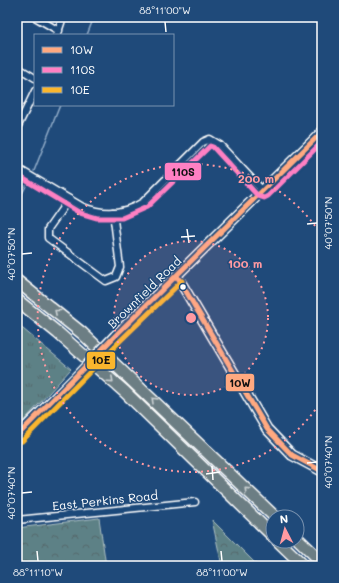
<svg xmlns="http://www.w3.org/2000/svg" width="339" height="583" viewBox="0 0 339 583" font-family="Mali,sans-serif">
<style>
.forest{fill:url(#forest-crowns);stroke:#aec0c2}
.park{fill:url(#park-tufts);stroke:#aec0c2}
.lines{fill:none;stroke-linecap:round;stroke-linejoin:round}
.stream{stroke:#91acc8;stroke-width:1.5}
.street-casing{stroke:#fff;stroke-width:9}
.secondary-casing{stroke:#fff;stroke-width:12}
.highway-casing{stroke:#fff;stroke-width:14}
.street{stroke:#1f4a7a;stroke-width:6}
.secondary{stroke:#1f4a7a;stroke-width:9}
.highway{stroke:#6c7e84;stroke-width:11}
.secondary-bridge-casing{stroke:#fff;stroke-width:12;stroke-linecap:butt}
.secondary-bridge{stroke:#1f4a7a;stroke-width:9}
.bus-1-casing{stroke:#1f4a7a;stroke-width:8}
.bus-2-casing{stroke:#1f4a7a;stroke-width:8}
.bus-3-casing{stroke:#1f4a7a;stroke-width:8}
.bus-1{stroke:#ffa980;stroke-width:5}
.bus-2{stroke:#ff80c3;stroke-width:5}
.bus-3{stroke:#fab62d;stroke-width:5}
.oneway{stroke:#ccd2d4}
.ticks{fill:none;stroke:#fff;stroke-width:1.5}
.ring{fill:none;stroke:#ff9aa2;stroke-width:2;stroke-dasharray:2 4}
.bus-dot{fill:#fff;stroke:#1f4a7a;stroke-width:1.5}
.labels{text-anchor:middle;dominant-baseline:central;stroke-width:3;stroke-linejoin:round;paint-order:stroke}
.street-label{font-size:12px;fill:#fff;stroke:#1f4a7a}
.centre{fill:#ff9aa2;stroke:#1f4a7a;stroke-width:2}
.ring-label{font-size:12px;text-anchor:middle;font-weight:bold;fill:#ff9aa2;stroke:#1f4a7a;stroke-width:3;stroke-linejoin:round;paint-order:stroke}
.line-badge{stroke:#1f4a7a;stroke-width:1.5}
.pale-badge-label{font-size:11px;text-anchor:middle;font-weight:bold;fill:#111}
.neatline{fill:none;stroke:#fff;stroke-width:1.5}
.ticks-label{font-size:10px;text-anchor:middle;fill:#fff}
</style>
<defs>
<pattern id="forest-crowns" width="20" height="18" patternUnits="userSpaceOnUse"><rect width="20" height="18" fill="#5d8186"/><path d="M2 6a3 3 0 1 1 6 0M12 15a3 3 0 1 1 6 0" fill="none" stroke="#55696c"/></pattern>
<pattern id="park-tufts" width="24" height="20" patternUnits="userSpaceOnUse"><rect width="24" height="20" fill="#5d8186"/><path d="M3 7l-1-3M5 7V3M7 7l1-3M15 17l-1-3M17 17v-4M19 17l1-3" fill="none" stroke="#55696c"/></pattern>
</defs>
<rect width="100%" height="100%" fill="#1f4a7a"/>
<filter id="ink" filterUnits="userSpaceOnUse"><feTurbulence type="fractalNoise" baseFrequency=".025" numOctaves="2"/><feDisplacementMap in="SourceGraphic" scale="8" xChannelSelector="R" yChannelSelector="G"/><feConvolveMatrix kernelMatrix="1 2 1 2 8 2 1 2 1" color-interpolation-filters="sRGB"/></filter>
<g filter="url(#ink)">
<g class="forest">
<path d="M99 518 106 566H17V528Z"/>
<path d="M212 520 258 566H222Z"/>
</g>
<path class="park" d="M17 324 71 369 17 428Z"/>
<g class="lines">
<g class="stream">
<path d="M87 35 94 17"/>
<path d="M34 171 60 105"/>
<path d="M17 201C22 196 25 187 29 180"/>
</g>
<g class="street-casing">
<g id="street">
<path d="M35 17 59 31"/>
<path d="M57 35 63 17"/>
<path d="M17 67 35 78"/>
<path d="M17 128 35 91"/>
<path d="M17 168 83 207C103 215 124 214 143 202L203 142 210 139 220 145 263 191"/>
<path d="M69 199 48 229V238L106 281 116 277 120 267 113 212"/>
<path d="M17 520 195 502"/>
</g>
</g>
<g class="secondary-casing">
<g id="secondary">
<path d="M177 276 267 429 292 455 322 471"/>
<path d="M115 336 322 132"/>
<path d="M17 436 77 376"/>
</g>
</g>
<g class="highway-casing">
<g id="highway">
<path d="M17 281 82 333 275 517"/>
<path d="M17 300 58 333 125 392 273 536"/>
<path d="M297 538 322 562"/>
<path d="M278 541 304 566"/>
</g>
</g>
<use href="#street" class="street"/>
<use href="#secondary" class="secondary"/>
<use href="#highway" class="highway"/>
<g class="secondary-bridge-casing">
<path id="secondary-bridge" d="M77 376 115 336"/>
</g>
<use href="#secondary-bridge" class="secondary-bridge"/>
<g class="bus-1-casing">
<g id="bus-1">
<path d="M177 276 267 429 292 455 322 471"/>
<path d="M17 436 115 336 322 132"/>
</g>
</g>
<g class="bus-2-casing">
<path id="bus-2" d="M17 175 80 213 97 218H122L147 207 210 146 213 147 258 196 264 198 268 196 322 142"/>
</g>
<g class="bus-3-casing">
<path id="bus-3" d="M22 441 120 341 182 281"/>
</g>
<use href="#bus-1" class="bus-1"/>
<use href="#bus-2" class="bus-2"/>
<use href="#bus-3" class="bus-3"/>
</g>
<defs><path id="oneway-chevron" d="M-2-3.5L2.5 0L-2 3.5" fill="none" stroke-width="1.6" stroke-linecap="round" stroke-linejoin="round"/></defs>
<g class="oneway">
<use href="#oneway-chevron" transform="translate(57 312) rotate(-141)"/>
<use href="#oneway-chevron" transform="translate(111 380) rotate(42)"/>
<use href="#oneway-chevron" transform="translate(154 400) rotate(-136)"/>
<use href="#oneway-chevron" transform="translate(247 490) rotate(-136)"/>
</g>
</g>
<path class="ticks" d="M165 22 166 32M307 224 317 223M187 229 189 243M181 237 195 236M22 254 32 253M307 463 317 462M212 466 213 480M206 474 220 472M22 493 32 492M37 551 38 561M221 551 222 561"/>
<circle cx="191" cy="318" r="77" fill="#ff9aa2" fill-opacity=".12"/>
<g class="ring">
<circle cx="191" cy="318" r="77"/>
<path d="M322 400A154 154 0 1 1 322 236"/>
</g>
<circle class="bus-dot" cx="183" cy="287" r="3.5"/>
<g class="labels">
<g class="street-label">
<text transform="translate(144 292) rotate(-44)">Brownfield Road</text>
<text transform="translate(105 500) rotate(-6)">East Perkins Road</text>
</g>
</g>
<circle cx="191" cy="318" r="6" class="centre"/>
<g class="ring-label">
<text x="256" y="183">200 m</text>
<text x="245" y="268">100 m</text>
</g>
<g class="line-badge">
<rect x="164" y="162" width="38" height="19" rx="4" fill="#ff80c3"/>
<rect x="86" y="351" width="30" height="19" rx="4" fill="#fab62d"/>
<rect x="225" y="373" width="30" height="19" rx="4" fill="#ffa980"/>
</g>
<g class="pale-badge-label">
<text x="183" y="176">110S</text>
<text x="101" y="364">10E</text>
<text x="240" y="387">10W</text>
</g>
<rect width="339" height="583" fill="none" stroke="#1f4a7a" stroke-width="44"/>
<rect x="34" y="34" width="140" height="72" fill="#1f4a7a" stroke="#7992af"/>
<rect x="42" y="47" width="20" height="6" fill="#ffa980" stroke="#7992af"/>
<text x="70" y="54" font-size="12" fill="#ffffff">10W</text>
<rect x="42" y="67" width="20" height="6" fill="#ff80c3" stroke="#7992af"/>
<text x="70" y="74" font-size="12" fill="#ffffff">110S</text>
<rect x="42" y="87" width="20" height="6" fill="#fab62d" stroke="#7992af"/>
<text x="70" y="94" font-size="12" fill="#ffffff">10E</text>
<g transform="translate(285 529) rotate(354)"><circle r="19" fill="#1f4a7a" stroke="#7992af"/>
<path d="M0-3L7 15L0 10L-7 15Z" fill="#ff9aa2"/>
<text y="-6" font-size="11" font-weight="bold" text-anchor="middle" fill="#ffffff">N</text>
</g>
<rect x="22" y="22" width="295" height="539" class="neatline"/>
<g class="ticks-label">
<text x="165" y="14">88°11'00"W</text>
<text transform="translate(328 223) rotate(-90)" y="4">40°07'50"N</text>
<text transform="translate(11 254) rotate(-90)" y="4">40°07'50"N</text>
<text transform="translate(328 462) rotate(-90)" y="4">40°07'40"N</text>
<text transform="translate(11 493) rotate(-90)" y="4">40°07'40"N</text>
<text x="38" y="576">88°11'10"W</text>
<text x="222" y="576">88°11'00"W</text>
</g>
</svg>
